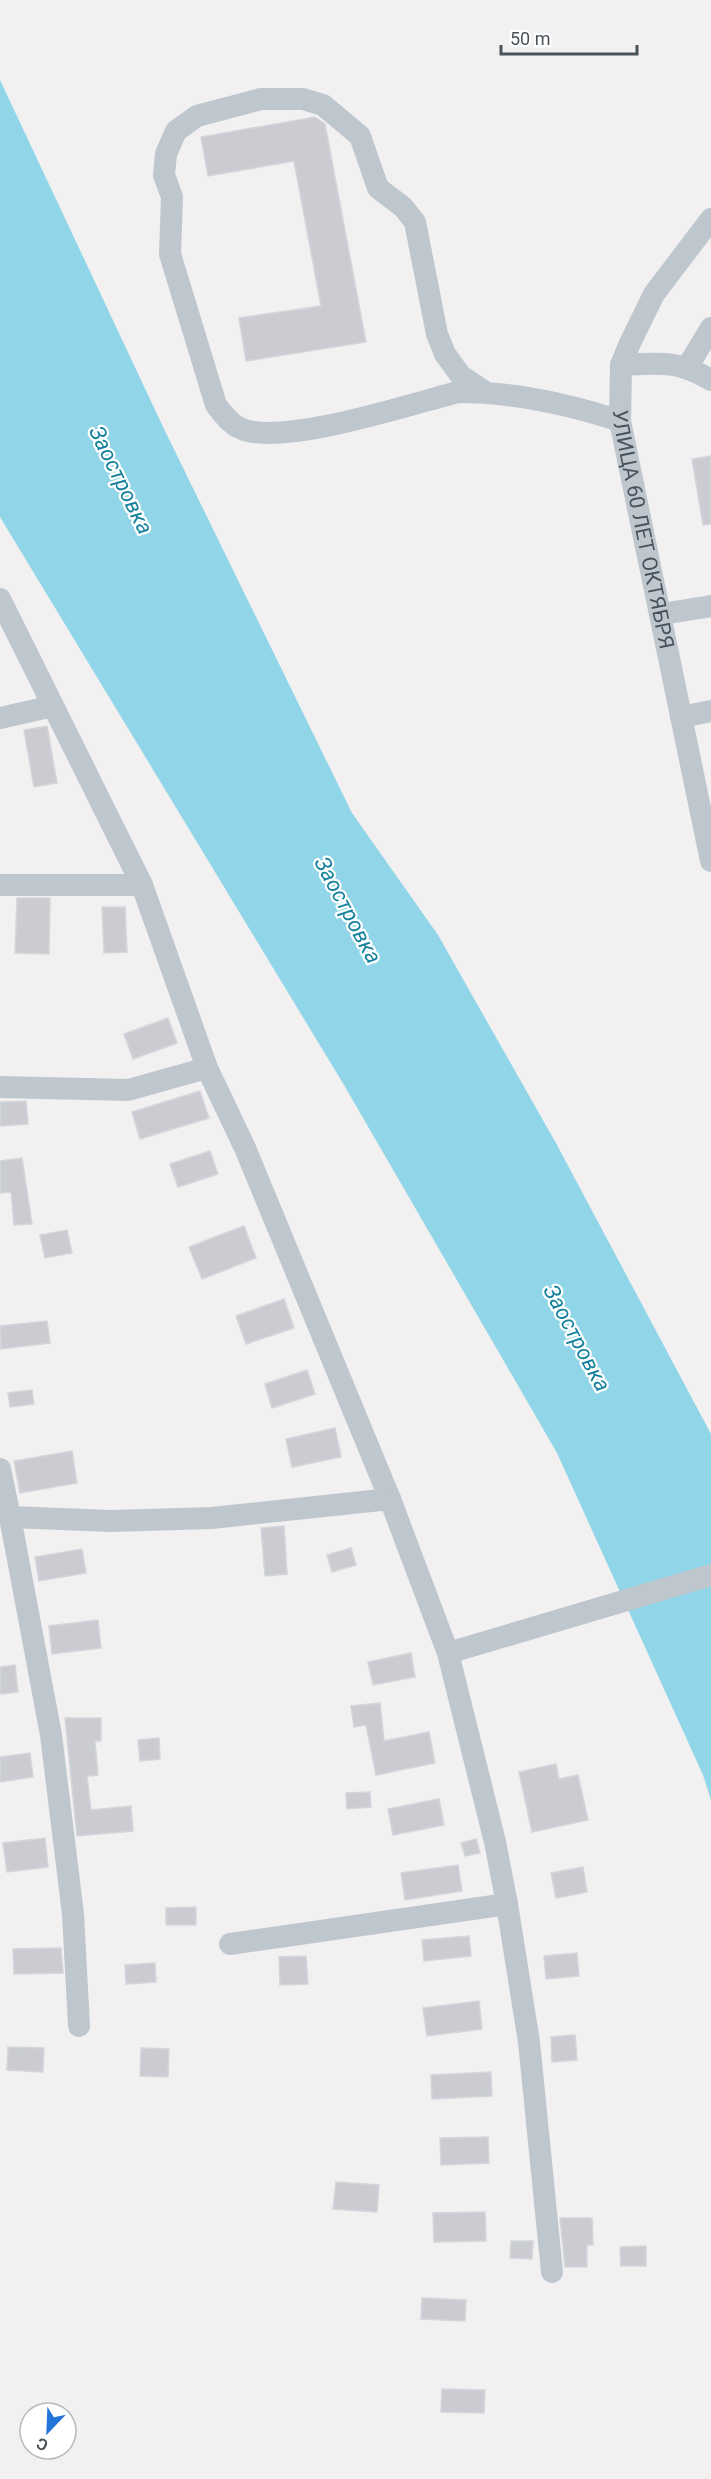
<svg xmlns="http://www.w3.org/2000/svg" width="711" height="2479" viewBox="0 0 711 2479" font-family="Roboto,sans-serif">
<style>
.water{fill:#90d6e8}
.building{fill:#caccd2;stroke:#d4d6db;stroke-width:1.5}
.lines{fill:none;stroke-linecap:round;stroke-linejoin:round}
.minor{stroke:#bfc7ce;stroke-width:22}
.labels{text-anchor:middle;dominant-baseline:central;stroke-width:4.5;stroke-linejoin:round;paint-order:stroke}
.street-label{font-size:21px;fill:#49535c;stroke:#fff}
.water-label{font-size:22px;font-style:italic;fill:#14819d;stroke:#fff}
</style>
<rect width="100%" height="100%" fill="#f2f0f0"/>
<path class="water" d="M0 80 165 431 352 813 438 935 557 1145 711 1434V1800L703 1775 557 1453 344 1085 0 517Z"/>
<g class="building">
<path d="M315 117 325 124 366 342 246 361 239 318 321 306 294 161 208 176 201 137Z"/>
<path d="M711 456V524L703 525 692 459Z"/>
<path d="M47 726 57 783 34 787 24 730Z"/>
<path d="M17 898H50L49 954 15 953Z"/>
<path d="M102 907H125L127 952 104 953Z"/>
<path d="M168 1018 177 1043 133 1059 124 1034Z"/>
<path d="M200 1091 209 1118 140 1139 132 1112Z"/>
<path d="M26 1101 28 1124 0 1126V1102Z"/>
<path d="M210 1151 218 1174 178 1187 170 1164Z"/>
<path d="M22 1158 32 1224 14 1225 11 1192 0 1193V1161Z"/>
<path d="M244 1226 256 1258 202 1279 189 1247Z"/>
<path d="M67 1230 72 1253 45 1258 40 1235Z"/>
<path d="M284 1299 294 1328 246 1344 236 1316Z"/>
<path d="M47 1321 50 1343 1 1349 0 1326Z"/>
<path d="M307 1370 315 1394 272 1408 265 1384Z"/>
<path d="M32 1390 34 1404 10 1407 8 1393Z"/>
<path d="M335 1428 341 1457 292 1467 286 1439Z"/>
<path d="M72 1451 77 1483 20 1493 14 1461Z"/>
<path d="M284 1526 287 1574 265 1576 261 1528Z"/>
<path d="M351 1548 356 1565 332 1572 327 1555Z"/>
<path d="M82 1549 86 1573 39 1581 35 1557Z"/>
<path d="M98 1620 101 1648 52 1654 49 1626Z"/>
<path d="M411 1653 415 1677 373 1685 368 1662Z"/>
<path d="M15 1665 18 1692 0 1694V1667Z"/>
<path d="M380 1703 384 1741 429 1732 435 1763 376 1775 366 1725 354 1727 351 1706Z"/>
<path d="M65 1718H101V1741H95L98 1775 87 1776 91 1810 131 1806 133 1831 77 1836Z"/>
<path d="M159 1738 160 1759 140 1761 138 1740Z"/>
<path d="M30 1753 33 1777 0 1782V1757Z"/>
<path d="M556 1764 559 1779 578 1775 588 1820 532 1832 519 1772Z"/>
<path d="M370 1792 371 1807 347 1809 346 1793Z"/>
<path d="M439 1799 444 1825 393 1835 388 1809Z"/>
<path d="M45 1838 48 1867 7 1872 3 1843Z"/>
<path d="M476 1839 480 1853 465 1856 461 1843Z"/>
<path d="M458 1865 462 1891 405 1900 401 1873Z"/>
<path d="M583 1867 587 1892 556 1898 551 1873Z"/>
<path d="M196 1907V1925H166V1908Z"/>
<path d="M469 1936 471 1956 424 1961 422 1940Z"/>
<path d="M61 1948 63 1973 14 1974 13 1949Z"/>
<path d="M577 1953 579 1976 546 1979 544 1956Z"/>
<path d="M306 1956 308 1984 280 1985 279 1957Z"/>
<path d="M155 1963 156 1982 126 1984 125 1965Z"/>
<path d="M479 2001 482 2029 427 2036 423 2008Z"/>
<path d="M575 2035 577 2060 552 2062 551 2037Z"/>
<path d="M8 2047 44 2048 43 2072 7 2070Z"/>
<path d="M141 2048 169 2049 168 2077 140 2076Z"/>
<path d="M491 2072 492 2096 432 2099 431 2075Z"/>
<path d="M488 2137 489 2163 441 2165 440 2138Z"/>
<path d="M336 2182 379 2185 377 2212 333 2209Z"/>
<path d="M485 2212 486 2241 434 2242 433 2213Z"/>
<path d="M560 2218H592L593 2245H587V2267H565Z"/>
<path d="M511 2241H533L532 2259 510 2258Z"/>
<path d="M646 2246V2266H621L620 2247Z"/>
<path d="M422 2298 466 2300 465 2321 421 2319Z"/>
<path d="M442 2389 485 2390 484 2413 441 2412Z"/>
</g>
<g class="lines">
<g class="minor">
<path id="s1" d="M711 219 654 294 630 343 621 365 620 421 711 861"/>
<path d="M621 365C660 363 677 360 711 380"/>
<path d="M688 366 711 328"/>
<path d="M485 392 461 376 445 354 437 334 415 222 403 207 378 188 360 136 323 105 303 99H261L197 116 176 131 166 154 164 175 172 197 170 254 216 405C223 414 231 425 242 429 284 446 411 404 458 392 513 392 568 404 620 421"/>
<path d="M0 599 142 885 207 1068 245 1148 390 1499 448 1653 495 1842 507 1904 529 2042 552 2272"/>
<path d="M662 614 711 606"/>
<path d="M681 717 711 711"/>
<path d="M0 718 53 706"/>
<path d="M0 885H142"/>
<path d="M0 1087 128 1090 207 1068"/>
<path d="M0 1469 10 1517 111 1521 212 1518 390 1499"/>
<path d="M10 1517 51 1735 73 1914 79 2026"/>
<path d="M448 1653 711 1575"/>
<path d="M230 1944 507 1904"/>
</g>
</g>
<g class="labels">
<g class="street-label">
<text stroke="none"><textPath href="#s1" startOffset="339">УЛИЦА 60 ЛЕТ ОКТЯБРЯ</textPath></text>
</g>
<g class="water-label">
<text transform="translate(121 480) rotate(64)">Заостровка</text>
<text transform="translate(348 910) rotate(62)">Заостровка</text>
<text transform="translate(577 1338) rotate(62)">Заостровка</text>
</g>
</g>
<g transform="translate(48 2431) rotate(203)"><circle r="28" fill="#ffffff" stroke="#b6babe" stroke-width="1.5"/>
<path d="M0-4.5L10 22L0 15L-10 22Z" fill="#2375d9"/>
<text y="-9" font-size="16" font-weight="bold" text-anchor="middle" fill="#49535c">С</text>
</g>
<path d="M501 45v9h136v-9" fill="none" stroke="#49535c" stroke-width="3"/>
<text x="510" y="45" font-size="18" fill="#49535c" stroke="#ffffff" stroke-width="4.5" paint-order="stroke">50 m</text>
</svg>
